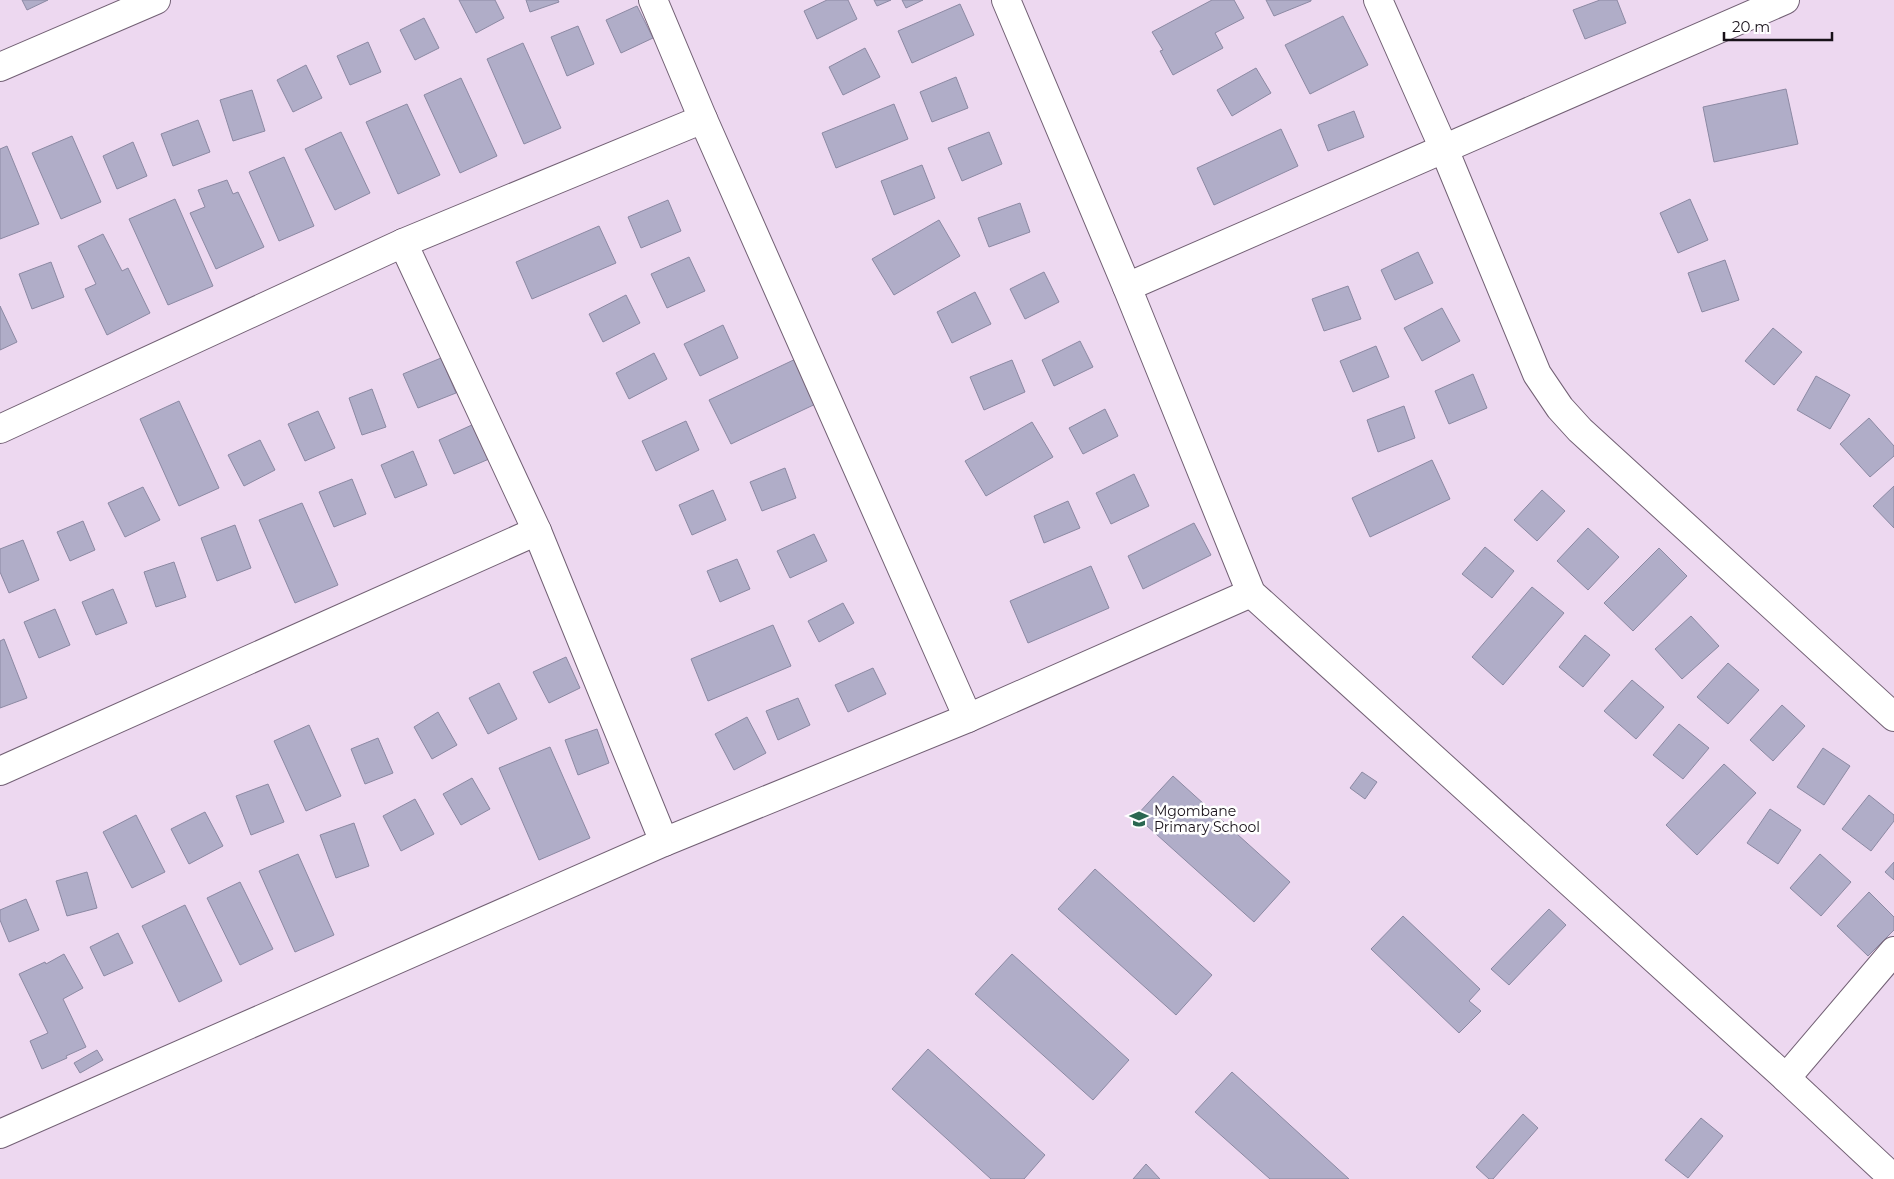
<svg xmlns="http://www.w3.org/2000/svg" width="1894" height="1179" viewBox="0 0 1894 1179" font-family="Montserrat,sans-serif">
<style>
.building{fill:#b0adc8;stroke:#8c89a3}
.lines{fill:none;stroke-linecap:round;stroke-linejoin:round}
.street-casing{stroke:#726074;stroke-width:30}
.street{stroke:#fff;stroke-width:28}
.labels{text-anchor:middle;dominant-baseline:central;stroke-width:5;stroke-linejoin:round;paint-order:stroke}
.poi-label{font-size:14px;fill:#181119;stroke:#fff;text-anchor:start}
</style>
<rect width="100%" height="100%" fill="#edd8f0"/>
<g class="building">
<path d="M22 0H48L27 10Z"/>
<path d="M459 0H495L504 18 476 33Z"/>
<path d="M526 0H558L559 2 530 12Z"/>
<path d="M827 0H848L857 19 817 39 804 11Z"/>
<path d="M874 0H891L877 6Z"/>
<path d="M902 0H923L906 8Z"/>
<path d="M1212 0H1234L1244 18 1215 33 1223 48 1173 75 1160 51 1163 50 1152 32Z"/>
<path d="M1266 0H1311V1L1274 16Z"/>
<path d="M1600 0H1617L1626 23 1585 39 1573 10Z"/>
<path d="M960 4 974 35 912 63 898 31Z"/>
<path d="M637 6 653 38 621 53 606 20Z"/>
<path d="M1343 16 1368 65 1310 94 1285 45Z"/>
<path d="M424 18 439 48 415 60 400 30Z"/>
<path d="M578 26 594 64 567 76 551 37Z"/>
<path d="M368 42 381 72 350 85 337 56Z"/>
<path d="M523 43 561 128 524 144 487 59Z"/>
<path d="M865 48 880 77 843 95 829 67Z"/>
<path d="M306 65 322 98 293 112 277 80Z"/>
<path d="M1256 68 1271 93 1232 116 1217 90Z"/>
<path d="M956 77 968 108 932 122 920 92Z"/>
<path d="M461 78 497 156 460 173 424 95Z"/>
<path d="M1786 89 1798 144 1714 162 1703 107Z"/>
<path d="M252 90 265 131 233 141 220 100Z"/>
<path d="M407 104 440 175 398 194 366 122Z"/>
<path d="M894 104 908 139 836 168 822 133Z"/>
<path d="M1354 111 1364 137 1328 151 1318 125Z"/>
<path d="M198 120 210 152 173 166 161 134Z"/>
<path d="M1281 129 1298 166 1214 205 1197 168Z"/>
<path d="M341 132 370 193 335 210 305 149Z"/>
<path d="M989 132 1002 164 962 181 948 148Z"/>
<path d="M72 136 101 202 61 219 32 153Z"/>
<path d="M133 142 147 176 117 189 103 156Z"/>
<path d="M7 146 39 224 0 239V149Z"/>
<path d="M284 157 314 226 279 241 249 172Z"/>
<path d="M922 165 935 198 894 215 881 181Z"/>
<path d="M227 180 233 194 238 192 264 247 216 269 190 213 205 207 198 190Z"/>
<path d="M175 199 213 286 168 305 129 219Z"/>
<path d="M1690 199 1708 240 1678 253 1660 213Z"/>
<path d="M668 200 681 231 641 248 628 217Z"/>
<path d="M1020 203 1030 232 989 247 978 218Z"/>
<path d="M939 220 960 256 894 295 872 259Z"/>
<path d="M599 226 616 263 532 299 516 262Z"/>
<path d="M103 234 122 271 128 268 150 313 107 335 85 289 96 284 78 246Z"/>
<path d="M1418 252 1433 283 1395 300 1381 270Z"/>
<path d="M689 257 705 291 667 308 651 274Z"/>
<path d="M1725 260 1739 300 1702 312 1688 273Z"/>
<path d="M51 262 64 297 32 309 19 274Z"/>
<path d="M1044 272 1059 302 1025 319 1010 289Z"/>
<path d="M1348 286 1361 319 1324 331 1312 299Z"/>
<path d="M975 292 991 324 952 343 937 312Z"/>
<path d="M626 295 640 323 603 342 589 314Z"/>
<path d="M0 306 17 342 0 350Z"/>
<path d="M1442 308 1460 341 1422 361 1404 328Z"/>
<path d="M723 325 738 358 700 376 684 344Z"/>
<path d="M1773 328 1802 352 1774 385 1745 361Z"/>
<path d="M1080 341 1093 367 1054 386 1042 360Z"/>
<path d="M1376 346 1389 377 1353 392 1340 361Z"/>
<path d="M654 353 667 379 629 399 616 373Z"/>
<path d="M802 356 824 400 731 444 709 400Z"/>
<path d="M441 358 456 393 418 408 403 374Z"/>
<path d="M1012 360 1025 392 984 410 970 377Z"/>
<path d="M1473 374 1487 408 1449 424 1435 391Z"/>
<path d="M1816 376 1850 395 1830 429 1797 410Z"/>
<path d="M372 389 386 427 362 435 349 398Z"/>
<path d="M179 401 219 488 179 506 140 419Z"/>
<path d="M1404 406 1415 438 1378 452 1367 420Z"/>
<path d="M1105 409 1118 436 1083 454 1069 428Z"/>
<path d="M318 411 335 448 305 461 288 424Z"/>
<path d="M1869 418 1894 446V456L1870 477 1840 444Z"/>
<path d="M686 421 699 450 656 471 642 441Z"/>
<path d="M1032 422 1053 457 986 496 965 461Z"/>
<path d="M474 424 489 459 454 474 439 440Z"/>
<path d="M260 440 275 470 244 486 228 455Z"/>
<path d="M413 451 427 485 395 498 381 465Z"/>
<path d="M1432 460 1450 499 1370 537 1352 498Z"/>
<path d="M785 468 796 498 762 511 750 482Z"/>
<path d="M1134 474 1149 506 1111 524 1096 493Z"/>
<path d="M352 479 366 514 334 527 319 492Z"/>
<path d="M1894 486V528L1873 506Z"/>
<path d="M143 487 160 520 125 537 108 503Z"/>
<path d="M713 490 726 520 692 535 679 505Z"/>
<path d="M1542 490 1565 511 1537 541 1514 520Z"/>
<path d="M1068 501 1080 528 1044 543 1034 516Z"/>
<path d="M302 503 338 585 295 603 259 520Z"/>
<path d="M83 521 95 550 70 561 57 532Z"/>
<path d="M1194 523 1211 555 1143 589 1128 556Z"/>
<path d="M235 525 251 568 217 581 201 538Z"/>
<path d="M1588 528 1619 557 1588 590 1557 561Z"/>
<path d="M814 534 827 561 790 578 777 551Z"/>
<path d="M23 540 39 580 9 593 0 572V549Z"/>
<path d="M1485 547 1514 571 1492 598 1462 574Z"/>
<path d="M1659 548 1687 576 1633 631 1604 603Z"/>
<path d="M737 559 750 589 720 602 707 571Z"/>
<path d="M174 562 186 597 156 607 144 572Z"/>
<path d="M1091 566 1109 608 1028 643 1010 601Z"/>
<path d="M1532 587 1564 613 1503 685 1472 657Z"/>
<path d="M113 589 127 623 96 635 82 602Z"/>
<path d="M843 603 854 623 819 642 808 621Z"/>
<path d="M55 609 70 645 39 658 24 622Z"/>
<path d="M1691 616 1719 646 1682 679 1655 649Z"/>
<path d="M773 625 791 666 708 701 691 659Z"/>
<path d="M1585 635 1610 655 1583 687 1559 667Z"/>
<path d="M4 639 27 698 0 708V641Z"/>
<path d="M566 657 580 688 549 703 533 672Z"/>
<path d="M1728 663 1759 690 1728 724 1697 697Z"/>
<path d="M873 668 886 694 848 712 835 685Z"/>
<path d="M1632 680 1664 707 1636 739 1604 711Z"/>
<path d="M499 683 517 719 488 734 469 698Z"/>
<path d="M798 698 810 725 778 740 766 711Z"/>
<path d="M1782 705 1805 726 1773 761 1750 740Z"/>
<path d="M438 712 457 745 432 759 414 727Z"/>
<path d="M747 717 766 753 734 770 715 734Z"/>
<path d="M1679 724 1709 748 1683 779 1653 755Z"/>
<path d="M309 725 341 796 306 811 274 741Z"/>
<path d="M597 729 609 763 578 775 565 740Z"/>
<path d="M378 738 393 773 365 784 351 749Z"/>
<path d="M550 747 590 838 539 860 499 768Z"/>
<path d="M1823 748 1850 766 1824 805 1797 787Z"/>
<path d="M1724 764 1756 793 1697 855 1666 825Z"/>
<path d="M1362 772 1377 782 1365 799 1350 788Z"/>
<path d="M1173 776 1290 882 1254 922 1136 816Z"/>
<path d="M472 778 490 809 461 825 443 794Z"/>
<path d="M268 784 284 822 251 835 236 796Z"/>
<path d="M1869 795 1894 815V821L1871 851 1842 829Z"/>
<path d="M415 799 434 834 401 851 383 816Z"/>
<path d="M1770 809 1801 830 1778 864 1747 843Z"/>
<path d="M205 812 223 846 189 864 171 829Z"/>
<path d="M136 815 165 872 132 888 103 832Z"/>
<path d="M354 823 369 866 336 878 320 835Z"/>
<path d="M298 854 334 935 295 952 259 871Z"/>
<path d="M1820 854 1851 882 1821 916 1790 888Z"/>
<path d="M1894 862V880L1885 872Z"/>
<path d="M1095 869 1212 975 1176 1015 1058 909Z"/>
<path d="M87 872 97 908 67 916 56 881Z"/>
<path d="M240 882 273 949 240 965 207 898Z"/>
<path d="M1869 892 1894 917V930L1868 956 1837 926Z"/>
<path d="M26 899 39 930 9 942 0 920V910Z"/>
<path d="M185 905 222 981 179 1002 142 926Z"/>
<path d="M1549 909 1566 925 1509 985 1491 969Z"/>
<path d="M1403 916 1480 989 1469 1001 1481 1011 1459 1033 1371 949Z"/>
<path d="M118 933 133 963 104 976 90 947Z"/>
<path d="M64 954 83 988 63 999 86 1047 66 1056 67 1058 42 1069 30 1041 48 1033 19 974 45 962 46 964Z"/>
<path d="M1012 954 1129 1060 1093 1100 975 994Z"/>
<path d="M928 1049 1045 1155 1024 1179H991L892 1089Z"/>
<path d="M97 1050 103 1060 80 1073 74 1063Z"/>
<path d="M1232 1072 1349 1179H1270L1195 1112Z"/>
<path d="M1523 1114 1538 1128 1493 1179H1489L1476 1167Z"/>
<path d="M1701 1118 1723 1136 1688 1178 1665 1160Z"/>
<path d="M1146 1164 1160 1179H1133Z"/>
</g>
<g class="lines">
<g class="street-casing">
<g id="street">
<path d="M653 0 703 119 968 718"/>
<path d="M1006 0 1127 287 1251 593 1786 1078 1894 1179"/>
<path d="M1378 0 1444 149 1537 374 1560 408 1580 430 1894 717"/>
<path d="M0 67 156 0"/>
<path d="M403 243 537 531 664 842"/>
<path d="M1127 287 1785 0"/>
<path d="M0 429 403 243 703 119"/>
<path d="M0 771 537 531"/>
<path d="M1786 1078 1894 951"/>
<path d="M0 1134 664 842 968 718 1251 593"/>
</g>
</g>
<use href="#street" class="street"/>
</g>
<defs>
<g id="school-bare" transform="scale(1.5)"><path d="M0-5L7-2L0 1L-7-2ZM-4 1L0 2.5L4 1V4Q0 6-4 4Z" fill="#2b6751" stroke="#fff" stroke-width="2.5" paint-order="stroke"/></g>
</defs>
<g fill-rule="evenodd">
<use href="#school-bare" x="1139" y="819"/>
</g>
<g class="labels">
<g class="poi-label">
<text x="1154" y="811">Mgombane<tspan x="1154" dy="16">Primary School</tspan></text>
</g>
</g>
<path d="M1724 32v8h108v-8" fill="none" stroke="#181119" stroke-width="2.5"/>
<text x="1732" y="32" font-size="15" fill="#181119" stroke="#ffffff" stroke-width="4" paint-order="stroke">20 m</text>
</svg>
